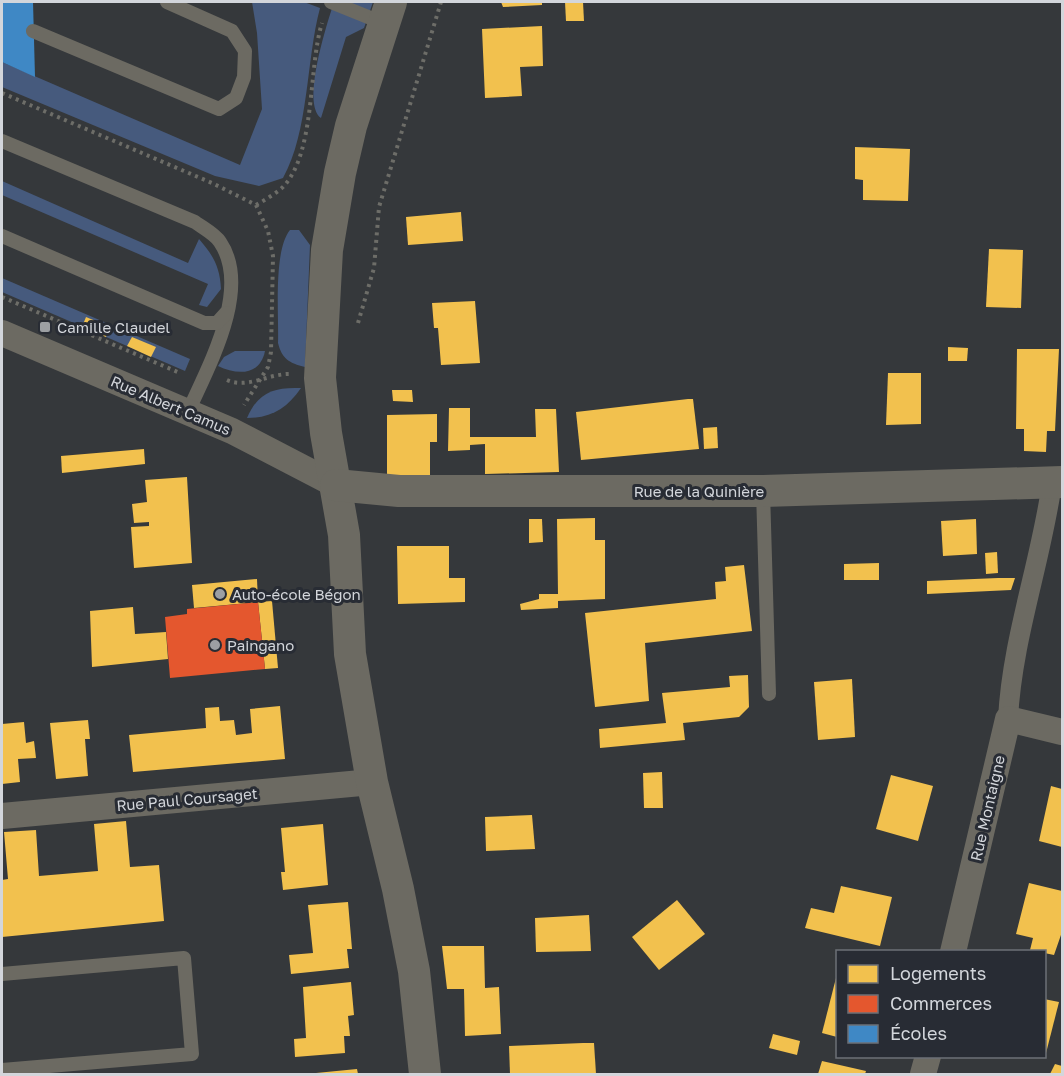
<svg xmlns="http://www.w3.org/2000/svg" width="1064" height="1076" viewBox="0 0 1064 1076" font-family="'Golos Text',sans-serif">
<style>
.green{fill:#465a7d}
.homes{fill:#f2c14e}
.shops{fill:#e4572e}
.schools{fill:#3f88c5}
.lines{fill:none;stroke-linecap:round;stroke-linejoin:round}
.path{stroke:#6d6d68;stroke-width:4;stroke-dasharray:3 4.5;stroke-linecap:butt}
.service{stroke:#6c6a62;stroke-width:14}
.pedestrian{stroke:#6c6a62;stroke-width:20}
.minor{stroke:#6c6a62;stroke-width:26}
.tertiary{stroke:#6c6a62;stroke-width:32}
.poi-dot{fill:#9c9fa3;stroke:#282c34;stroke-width:2}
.labels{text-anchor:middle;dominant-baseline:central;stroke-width:6;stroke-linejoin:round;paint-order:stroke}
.poi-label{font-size:15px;fill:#d3d6db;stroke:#282c34;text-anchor:start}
.street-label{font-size:15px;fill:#d3d6db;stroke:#282c34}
</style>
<rect width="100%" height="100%" fill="#35383b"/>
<g class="green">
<path d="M252 2H304L320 8C306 60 309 132 283 178L259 186 215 176 2 87V62L240 165 262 109 257 33Z"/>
<path d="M334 2H373L364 28 346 37 321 118C301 103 327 24 334 2Z"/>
<path d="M2 181 188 263 199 239C213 255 220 267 221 289L207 307 199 305 208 284 2 195Z"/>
<path d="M290 230H299L310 245 305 367C289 363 282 359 278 343 279 315 273 251 290 230Z"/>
<path d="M2 278 190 359 185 371 2 292Z"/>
<path d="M235 351H265C260 376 237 375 218 366L224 357Z"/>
<path d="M301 388C287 408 272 418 247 418 258 392 274 387 301 388Z"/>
</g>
<g class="homes">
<path d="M501 2H542V5L503 7Z"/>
<path d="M565 2H583L584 21H566Z"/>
<path d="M542 26 543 66 520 67 522 96 485 98 482 29Z"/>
<path d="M855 147 910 149 908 201 863 200V180L855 179Z"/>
<path d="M461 212 463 241 408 245 406 217Z"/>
<path d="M989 249 1023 250 1021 308 986 307Z"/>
<path d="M475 301 480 363 441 365 438 328H434L432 303Z"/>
<path d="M86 317 110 327 106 337 82 327Z"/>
<path d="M132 337 156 347 151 357 127 346Z"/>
<path d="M948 347 968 348 967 361H948Z"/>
<path d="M1017 349H1059L1055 431H1047L1046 452 1024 451V429H1016Z"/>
<path d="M888 373H921V424L886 425Z"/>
<path d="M392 390H412L413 402 393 401Z"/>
<path d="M688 399H693L699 449 581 460 576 412Z"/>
<path d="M449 408H470V437H536L535 409H556L559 472 485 474V444L470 445V450L448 451Z"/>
<path d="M437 414V442H430V475H387V415Z"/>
<path d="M717 427 718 448 704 449 703 428Z"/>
<path d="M144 449 145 464 62 473 61 456Z"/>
<path d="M187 477 192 563 134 568 131 527 149 526V522L134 523 132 504 147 502 145 480Z"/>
<path d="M595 518V540H605V599L558 601V608L521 610 520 604 539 599V594H558L557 519Z"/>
<path d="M529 519H542L543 542 529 543Z"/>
<path d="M976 519 977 554 943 556 941 521Z"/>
<path d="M397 546H449V578H465V602L398 604Z"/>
<path d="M997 552 998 573 986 574 985 553Z"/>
<path d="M879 563V580H844V564Z"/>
<path d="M744 565 752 631 645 643 649 701 595 707 585 613 716 599 715 582 726 581 725 567Z"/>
<path d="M998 578H1015L1011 590 927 594V581Z"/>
<path d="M257 579 258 602 194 608 192 585Z"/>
<path d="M272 601 278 668 265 669 258 602Z"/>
<path d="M133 607 135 634 166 632 168 659 92 667 90 611Z"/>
<path d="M748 675 749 707 739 717 683 723 685 740 600 748 599 729 666 723 662 693 730 687 729 676Z"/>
<path d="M852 679 855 737 818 740 814 682Z"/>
<path d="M280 706 285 759 133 772 129 735 206 728 205 708 219 707 220 721 234 720 236 735 252 733 250 709Z"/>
<path d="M88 720 90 739H85L88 776 56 779 50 723Z"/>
<path d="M24 722 26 743 34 741 36 758 18 759 20 782 2 784V724Z"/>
<path d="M662 772 663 808H644L643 773Z"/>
<path d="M891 775 933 786 918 841 876 829Z"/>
<path d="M1051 786 1062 789V847L1039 841Z"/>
<path d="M532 815 535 849 486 851 485 817Z"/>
<path d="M126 821 130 867 159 865 164 921 2 937V880L8 879 4 832 36 830 39 876 98 871 94 824Z"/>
<path d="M323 824 328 885 283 890 281 872H285L281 828Z"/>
<path d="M1029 883 1062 891V932L1054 955 1030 950 1033 938 1016 934Z"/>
<path d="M841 886 892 897 880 946 805 928 811 908 834 913Z"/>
<path d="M677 900 705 934 659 970 632 937Z"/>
<path d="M348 902 352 949H347L349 968 291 974 289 955 313 953 308 905Z"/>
<path d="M589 915 591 951 536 952 535 918Z"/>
<path d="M442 946H484L485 988 499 987 501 1034 465 1036 464 989H447Z"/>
<path d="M836 978H837V1037L822 1033Z"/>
<path d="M351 982 354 1015 348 1016 350 1036H344L345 1053 295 1057 294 1039 306 1038 303 987Z"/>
<path d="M1044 999 1059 1002 1045 1057H1044Z"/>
<path d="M773 1034 800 1041 797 1055 769 1048Z"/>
<path d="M583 1043H594L596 1074H510L509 1046Z"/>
<path d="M822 1061 866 1071 865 1074H818Z"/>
<path d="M1055 1064 1062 1066V1074H1050Z"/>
<path d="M357 1069 358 1074H316V1073Z"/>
</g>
<path class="shops" d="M258 602 265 669 170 678 165 617 187 614V609Z"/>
<path class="schools" d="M2 2H33L35 77 2 62Z"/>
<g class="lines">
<g class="path">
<path d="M2 93 212 183 256 205 268 231 273 256 271 352 268 367 244 405"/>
<path d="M256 205C265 200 275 194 283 187 316 152 308 68 322 23"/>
<path d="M2 297 180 373"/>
<path d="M358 323 374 268 379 207 441 2"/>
<path d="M227 380C247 389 268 374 289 374"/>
</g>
<g class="service">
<path d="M331 2 383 23"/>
<path d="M33 31 219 109 236 98 244 77 245 51 232 31 167 2"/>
<path d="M2 141 195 222C203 228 215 234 220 242 252 289 208 367 188 412"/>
<path d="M2 236 204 323H217L226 313"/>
<path d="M763 491 769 694"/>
<path d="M2 974 184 958 192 1054 2 1070"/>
</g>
<path class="pedestrian" d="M1008 719C1012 639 1041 562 1052 483"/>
<g class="minor">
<path d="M2 333 232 431 336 485"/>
<path d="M2 816 372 782"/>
<path d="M953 952 1008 719 1062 732"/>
<path d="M923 1074 928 1056"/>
</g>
<g class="tertiary">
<path d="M391 2 351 126 340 173 327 250 320 378 326 433 344 535 350 654 372 782 398 889 414 971 425 1074"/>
<path d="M336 485 399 491H763L1062 482"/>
</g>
</g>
<g class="poi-dot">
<rect x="39" y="321" width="12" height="12" rx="3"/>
<circle cx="220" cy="594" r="6"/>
<circle cx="215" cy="645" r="6"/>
</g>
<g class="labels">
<g class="poi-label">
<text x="57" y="327">Camille Claudel</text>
<text x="232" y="594">Auto-école Bégon</text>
<text x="227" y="645">Paingano</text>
</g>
<g class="street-label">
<text transform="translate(171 405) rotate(23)">Rue Albert Camus</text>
<text x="699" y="491">Rue de la Quinière</text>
<text transform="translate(187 799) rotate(-5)">Rue Paul Coursaget</text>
<text transform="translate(987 808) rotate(-77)">Rue Montaigne</text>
</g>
</g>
<rect width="1064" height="1076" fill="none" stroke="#d3d6db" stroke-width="6"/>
<rect x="836" y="950" width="210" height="108" fill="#282c34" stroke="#6c7077" stroke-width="1.5"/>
<rect x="848" y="965" width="30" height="18" fill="#f2c14e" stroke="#6c7077" stroke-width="1.5"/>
<text x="890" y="980" font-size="18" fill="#d3d6db">Logements</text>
<rect x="848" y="995" width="30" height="18" fill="#e4572e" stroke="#6c7077" stroke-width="1.5"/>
<text x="890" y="1010" font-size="18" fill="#d3d6db">Commerces</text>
<rect x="848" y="1025" width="30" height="18" fill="#3f88c5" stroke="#6c7077" stroke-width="1.5"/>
<text x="890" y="1040" font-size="18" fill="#d3d6db">Écoles</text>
</svg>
